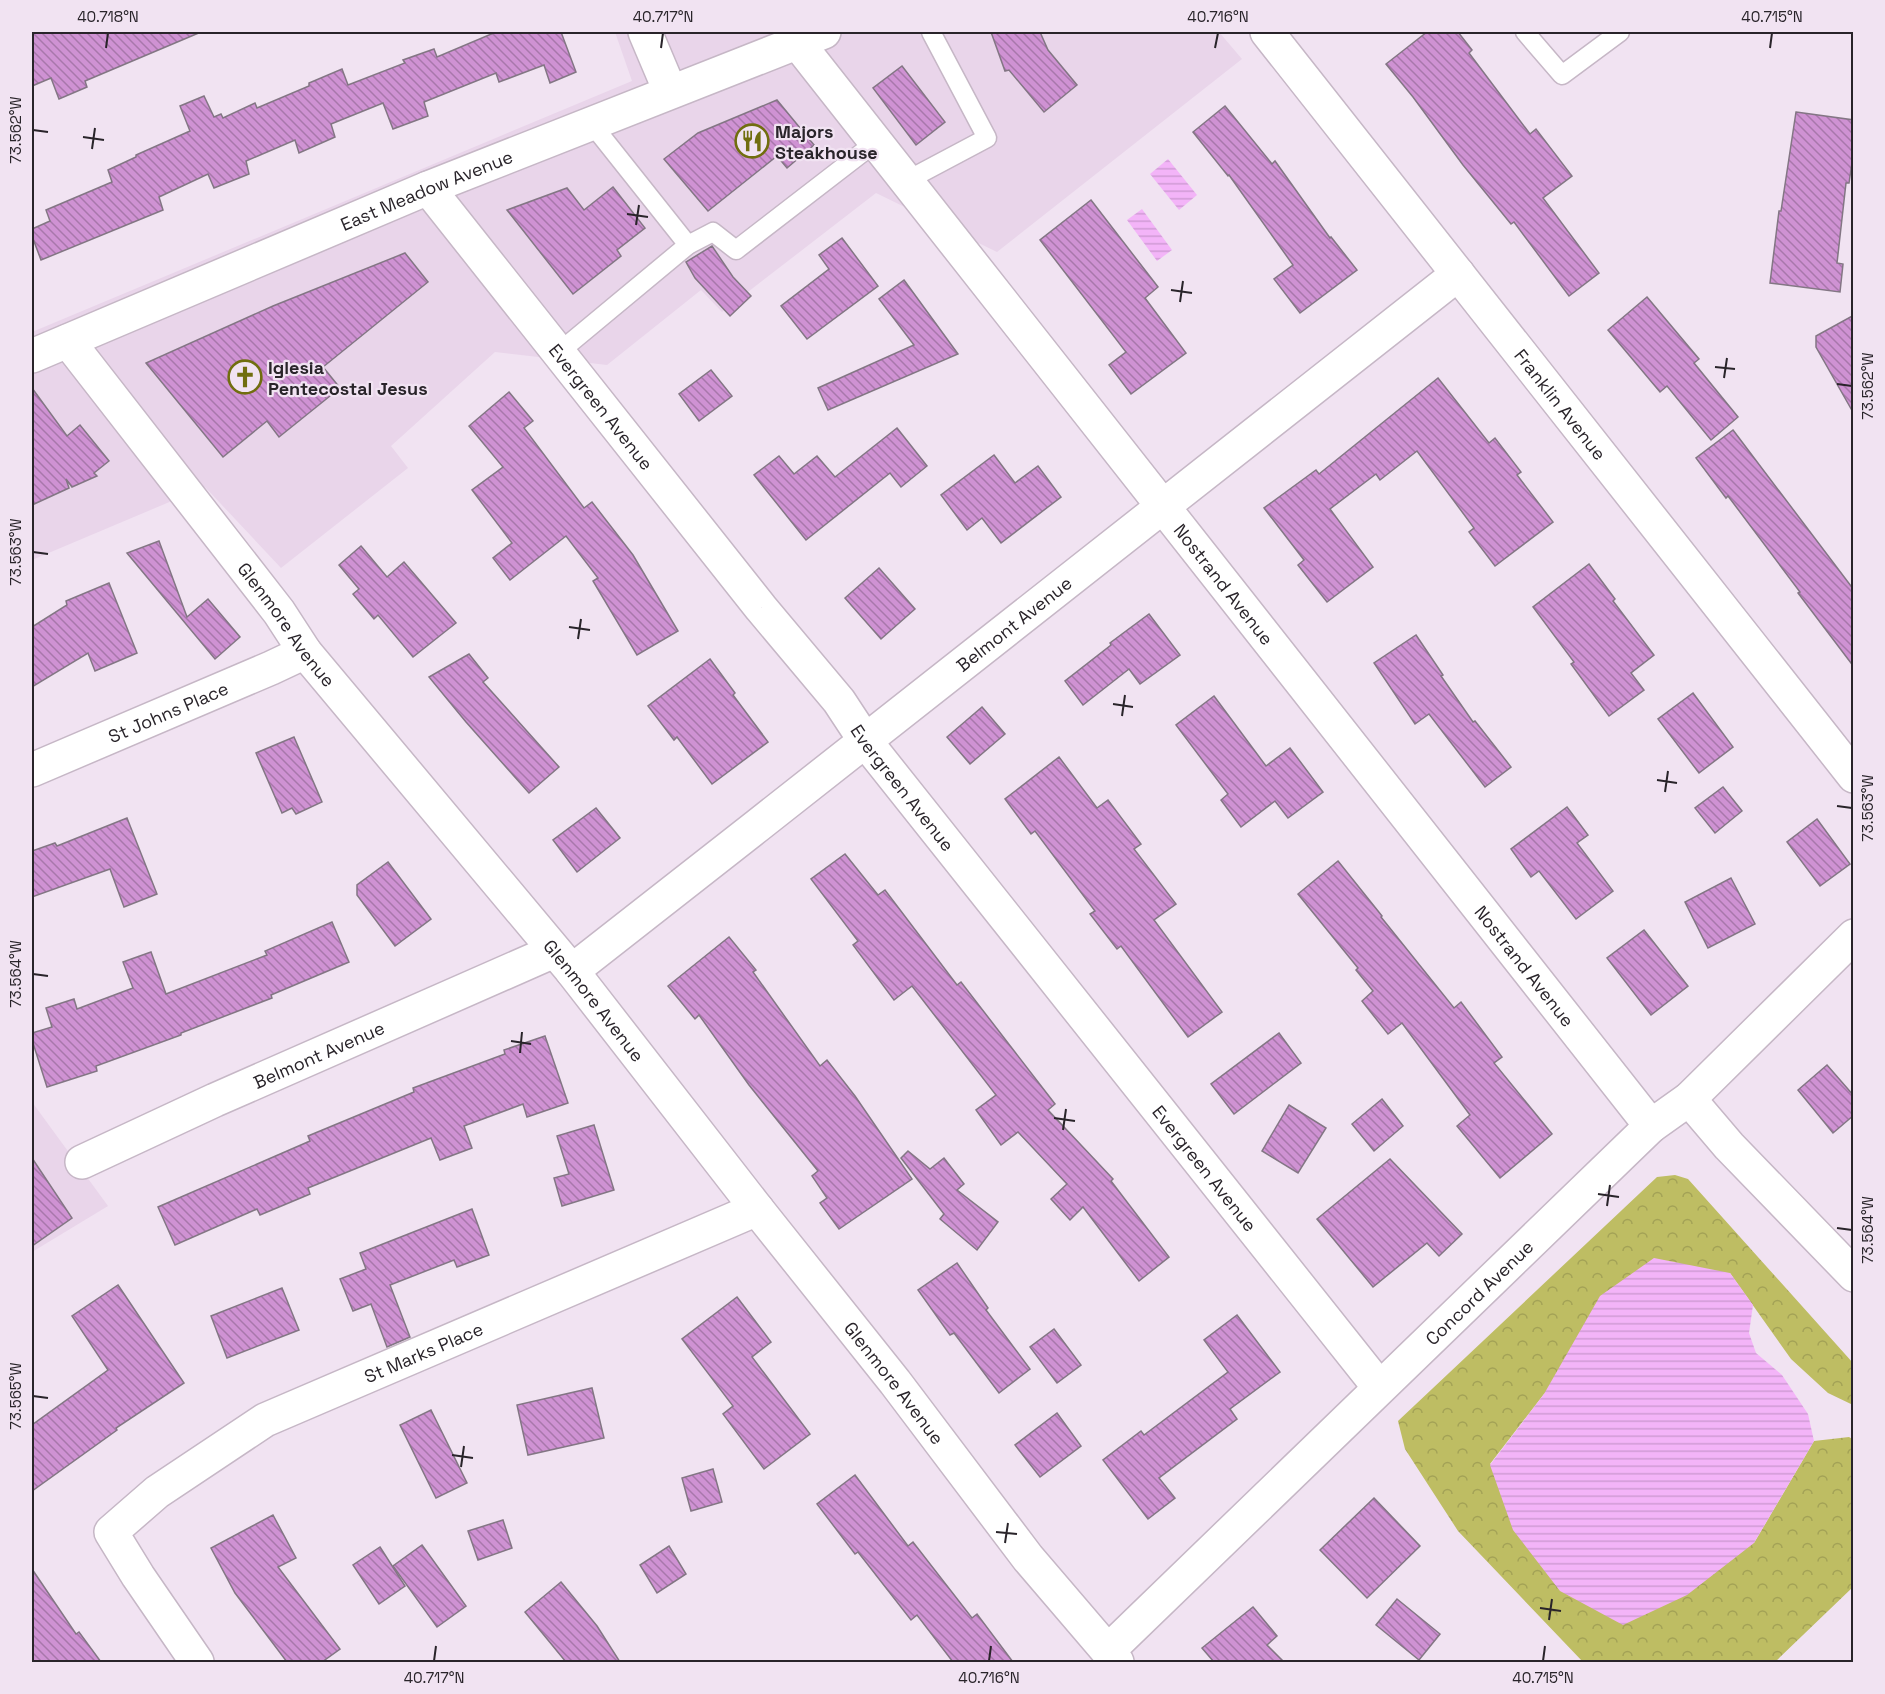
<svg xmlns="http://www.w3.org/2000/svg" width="1885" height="1694" viewBox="0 0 1885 1694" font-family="'Space Grotesk',sans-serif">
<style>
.built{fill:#e9d5ea}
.forest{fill:url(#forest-crowns)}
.water{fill:url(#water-rules)}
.building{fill:url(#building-back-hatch);stroke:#837684;stroke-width:1.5}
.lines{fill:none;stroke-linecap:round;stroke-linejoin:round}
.lane-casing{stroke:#c6b7c6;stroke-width:21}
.street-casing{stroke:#c6b7c6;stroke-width:36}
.secondary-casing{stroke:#c6b7c6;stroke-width:36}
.lane{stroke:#fff;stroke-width:18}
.street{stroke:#fff;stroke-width:33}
.secondary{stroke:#fff;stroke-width:33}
.ticks{fill:none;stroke:#29242a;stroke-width:2}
.labels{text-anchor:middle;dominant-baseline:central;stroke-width:4.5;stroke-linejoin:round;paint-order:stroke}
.poi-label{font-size:18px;font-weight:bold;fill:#29242a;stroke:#f1e3f2;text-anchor:start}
.street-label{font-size:18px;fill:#29242a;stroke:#f1e3f2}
.neatline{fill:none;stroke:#29242a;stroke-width:2}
.ticks-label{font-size:15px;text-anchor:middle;fill:#29242a}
</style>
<defs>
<pattern id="forest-crowns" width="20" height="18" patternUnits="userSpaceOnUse" patternTransform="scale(1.5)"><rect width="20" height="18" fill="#bebd63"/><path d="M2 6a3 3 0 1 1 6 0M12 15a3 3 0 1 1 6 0" fill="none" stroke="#a3a256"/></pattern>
<pattern id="water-rules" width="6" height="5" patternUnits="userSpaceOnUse" patternTransform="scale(1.5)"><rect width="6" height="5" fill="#f3b4f8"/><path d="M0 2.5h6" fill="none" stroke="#d09bd5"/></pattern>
<pattern id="building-back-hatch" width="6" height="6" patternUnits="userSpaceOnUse" patternTransform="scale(1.5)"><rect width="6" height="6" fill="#cf92d3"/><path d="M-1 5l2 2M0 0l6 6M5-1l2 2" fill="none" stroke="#a877ab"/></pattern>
</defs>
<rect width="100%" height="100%" fill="#f1e3f2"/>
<g class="built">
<path d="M615 32H1219L1242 59 997 252 876 193 722 312 701 290 607 365 495 352 391 446 408 468 281 568 205 487 32 560V332L632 81Z"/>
<path d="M32 1102 108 1206 32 1252Z"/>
</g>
<path class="forest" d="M1675 1175 1688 1179 1853 1363V1405L1828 1393 1791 1359 1730 1273 1544 1394 1490 1464 1754 1543 1814 1441 1849 1437 1854 1440 1853 1587 1775 1662H1583L1458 1531 1405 1449 1398 1421 1657 1177Z"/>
<g class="water">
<path d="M1168 159 1197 195 1179 210 1150 174Z"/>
<path d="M1142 209 1172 250 1157 261 1127 220Z"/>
<path d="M1654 1258 1730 1273 1753 1305 1749 1333 1756 1353 1782 1375 1808 1414 1814 1441 1754 1543 1687 1595 1623 1625 1560 1591 1513 1530 1490 1465 1544 1394 1600 1296Z"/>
</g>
<g class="building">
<path d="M32 32H201L85 81 87 87 59 99 51 78 32 86Z"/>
<path d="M496 32H561L576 72 550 83 544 65 499 82 496 73 424 102 428 116 393 129 383 103 331 124 335 137 299 153 295 140 246 161 249 174 214 188 208 174 159 197 163 210 41 260 32 236V229L50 221 46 210 112 182 108 170 136 157V155L190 131 180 106 204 96 214 117 221 114 223 118 255 103 257 108 309 86V83L342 69 348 85 405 63 403 60 434 49 437 57Z"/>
<path d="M991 32H1040L1048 50 1077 85 1044 112 1009 70 1005 71Z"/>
<path d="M1427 32H1458L1472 50 1469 53 1530 134 1536 129 1572 176 1543 198 1599 273 1569 296 1514 222 1511 224 1463 165 1413 97 1386 64Z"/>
<path d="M902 66 945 122 916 145 873 88Z"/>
<path d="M777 100 814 145 787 168 777 156 708 211 664 159 698 133Z"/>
<path d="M1225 106 1272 164 1275 161 1330 238 1331 237 1357 270 1300 313 1274 279 1293 265 1229 175 1228 176 1193 132Z"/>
<path d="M1796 112 1854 120V149L1849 183H1846L1837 263 1843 264 1840 292 1770 283 1779 211H1781Z"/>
<path d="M613 187 645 228 617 250 621 256 573 294 507 210 567 188 584 210Z"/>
<path d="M1091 200 1158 287 1145 298 1186 353 1131 394 1109 365 1126 352 1040 240Z"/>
<path d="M842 238 878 286 807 339 781 306 829 269 819 255Z"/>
<path d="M712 246 733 277 751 296 730 316 695 278 686 262Z"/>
<path d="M405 253 428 282 323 367 340 388 279 437 267 421 223 457 146 363 273 306Z"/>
<path d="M904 280 958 354 828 410 818 388 914 345 879 299Z"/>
<path d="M1647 297 1699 359 1694 363 1738 417 1711 440 1667 386 1660 392 1608 330Z"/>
<path d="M1854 315V414L1816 347V336Z"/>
<path d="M711 370 732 396 699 421 679 394Z"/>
<path d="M1438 378 1489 443 1495 438 1521 472 1517 475 1553 522 1495 566 1469 532 1474 528 1417 451 1380 480 1376 474 1330 509 1373 567 1327 602 1298 565 1304 560 1264 508 1316 470 1319 474Z"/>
<path d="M32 388 67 436 80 425 109 461 94 473 97 476 72 487 66 479 69 488 32 505Z"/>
<path d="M509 392 533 421 524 428 584 508 592 502 633 555 678 631 637 655 593 581 598 578 566 536 510 580 493 558 512 543 472 490 503 467 469 426Z"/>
<path d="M897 428 927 466 901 487 890 473 806 540 754 475 779 456 794 474 817 456 835 477Z"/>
<path d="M1733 430 1854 590V667L1798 593 1800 592 1728 496 1726 498 1696 458Z"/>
<path d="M994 455 1015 483 1038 466 1061 497 1001 543 982 518 967 530 941 495Z"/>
<path d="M159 541 187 617 208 599 240 637 215 659 127 553Z"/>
<path d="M361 546 387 577 404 562 456 623 413 657 378 615 374 619 353 594 359 589 339 565Z"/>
<path d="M1589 564 1615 599 1613 601 1654 655 1631 673 1644 690 1609 716 1571 664 1574 662 1533 607Z"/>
<path d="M879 568 915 609 881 639 845 598Z"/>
<path d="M109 583 137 653 95 671 88 653 32 687V627L67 605 66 601Z"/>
<path d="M1149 614 1180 655 1140 684 1129 669 1083 705 1065 681 1111 645 1110 643Z"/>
<path d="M1416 635 1443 675 1441 676 1473 722 1475 721 1511 767 1485 787 1429 714 1415 724 1374 663Z"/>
<path d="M469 654 488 678 483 682 559 767 529 793 466 722 429 677Z"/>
<path d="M710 659 735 693 733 695 768 742 712 784 677 737 674 740 648 706Z"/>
<path d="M1693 693 1733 747 1699 773 1658 719Z"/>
<path d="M1214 696 1266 766 1290 748 1323 792 1288 818 1275 801 1241 827 1221 800 1228 794 1176 725Z"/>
<path d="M982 707 1005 734 970 764 947 737Z"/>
<path d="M294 737 322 802 296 814 292 808 282 813 256 753Z"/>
<path d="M1059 757 1097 808 1108 800 1141 844 1134 849 1176 904 1154 920 1222 1012 1188 1037 1121 946 1117 949 1090 914 1095 911 1035 831 1031 834 1005 799Z"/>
<path d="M1723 787 1742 811 1715 833 1695 808Z"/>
<path d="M1567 807 1588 835 1577 843 1613 891 1576 919 1539 871 1531 877 1511 849Z"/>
<path d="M596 808 620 838 577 872 553 840Z"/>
<path d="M127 818 157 894 124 907 110 869 32 897V851L55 843 57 846Z"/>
<path d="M1817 819 1850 864 1820 886 1787 842Z"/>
<path d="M845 854 878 895 885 890 957 985 961 982 1055 1104 1048 1110 1113 1179 1111 1181 1169 1257 1139 1281 1083 1207 1070 1220 1051 1199 1067 1184 1018 1132 1001 1145 976 1110 996 1095 912 986 894 1000 853 945 858 941 811 879Z"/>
<path d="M1338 861 1382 916 1381 917 1454 1008 1461 1002 1502 1057 1494 1063 1552 1134 1500 1178 1457 1126 1470 1115 1402 1023 1388 1034 1362 1001 1373 991 1356 970 1358 968 1298 894Z"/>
<path d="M388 862 431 919 395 946 357 895V885Z"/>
<path d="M1731 878 1755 924 1708 948 1685 902Z"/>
<path d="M332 922 349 962 271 995 272 998 181 1033V1035L96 1066 97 1071 47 1087 32 1040V1033L52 1027 46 1008 74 999 77 1009 133 988 123 962 151 952 166 994 267 955 265 951Z"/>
<path d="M1644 930 1688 986 1651 1015 1607 958Z"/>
<path d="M729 937 756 970 753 972 820 1066 827 1060 855 1096 912 1179 839 1229 820 1203 827 1198 812 1176 818 1171 749 1085 699 1015 695 1019 668 986Z"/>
<path d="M1279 1033 1301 1063 1234 1114 1211 1084Z"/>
<path d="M545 1036 568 1103 527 1117 523 1104 464 1126 472 1148 440 1160 431 1138 308 1188 310 1194 260 1215 257 1209 175 1245 158 1207 310 1141 308 1136 414 1092 413 1088 505 1054 504 1050Z"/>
<path d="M1827 1065 1854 1096V1115L1833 1133 1798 1090Z"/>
<path d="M1382 1099 1403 1126 1374 1151 1352 1124Z"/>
<path d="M1289 1105 1326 1128 1298 1173 1262 1151Z"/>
<path d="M594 1125 614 1190 562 1206 554 1178 569 1174 557 1136Z"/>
<path d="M908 1151 930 1169 944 1158 964 1184 957 1190 998 1222 977 1250 940 1219 944 1214 901 1158Z"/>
<path d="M32 1158 72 1218 32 1246Z"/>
<path d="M1390 1159 1462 1234 1439 1256 1427 1243 1373 1287 1317 1219Z"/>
<path d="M472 1209 489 1255 457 1267 454 1260 390 1285 410 1337 387 1347 371 1304 353 1311 340 1279 366 1269 360 1253Z"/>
<path d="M957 1263 988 1308 986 1310 1030 1369 999 1393 954 1333 950 1335 918 1290Z"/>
<path d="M118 1285 184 1383 116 1428 117 1430 32 1491V1425L108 1370 72 1316Z"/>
<path d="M282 1288 299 1330 227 1358 211 1316Z"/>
<path d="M737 1297 771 1342 752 1357 810 1434 764 1469 723 1414 733 1406 682 1339Z"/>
<path d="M1237 1315 1280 1372 1230 1409 1237 1419 1159 1478 1175 1498 1148 1519 1103 1460 1141 1431 1144 1435 1228 1372 1204 1340Z"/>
<path d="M1054 1329 1081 1365 1057 1383 1030 1347Z"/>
<path d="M592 1388 604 1438 528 1455 517 1405Z"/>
<path d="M431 1410 467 1483 436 1498 400 1425Z"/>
<path d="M1057 1413 1081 1446 1040 1477 1015 1445Z"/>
<path d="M713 1469 722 1502 691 1511 682 1478Z"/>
<path d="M855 1475 908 1546 913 1542 972 1618 977 1614 1013 1662H953L917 1615 911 1620 858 1552 855 1554 817 1504Z"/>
<path d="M1374 1498 1420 1546 1367 1598 1320 1550Z"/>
<path d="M273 1515 296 1558 278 1567 340 1649 322 1662H287L235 1593 211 1548Z"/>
<path d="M503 1520 512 1548 478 1560 468 1531Z"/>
<path d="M422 1545 466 1606 437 1627 393 1566Z"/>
<path d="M669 1546 686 1574 657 1593 640 1565Z"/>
<path d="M380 1547 405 1586 379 1604 353 1565Z"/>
<path d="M32 1569 76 1634 79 1632 101 1662H32Z"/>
<path d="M561 1582 597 1626 620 1662H566L525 1612Z"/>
<path d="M1397 1599 1440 1634 1419 1660 1376 1625Z"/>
<path d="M1253 1607 1277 1636 1267 1645 1284 1662H1214L1202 1648Z"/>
</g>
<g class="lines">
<g class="lane-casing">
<g id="lane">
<path d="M1525 32 1562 75 1620 32"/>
<path d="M591 123 688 245"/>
<path d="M906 181 987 138 931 32"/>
<path d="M558 353 688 245 713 232 736 250 876 142"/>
</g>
</g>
<g class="street-casing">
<g id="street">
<path d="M645 32 670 91"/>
<path id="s1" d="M1267 32 1854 776"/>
<path id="s2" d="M797 42 1651 1126"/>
<path id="s3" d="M428 188 761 608 839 701 866 742 1379 1387"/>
<path id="s4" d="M68 341 279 612 305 652 572 971 757 1209 895 1382 1028 1558 1117 1662"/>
<path id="s5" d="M32 770 271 668 305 652"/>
<path id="s6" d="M572 971C868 740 1161 506 1458 274"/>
<path d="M1689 1099 1729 1146 1854 1275"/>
<path id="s7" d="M82 1162 215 1100 554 951"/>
<path id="s8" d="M1108 1651 1651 1126 1689 1099 1854 936"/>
<path id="s9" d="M197 1662 138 1576 111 1532 157 1492 265 1420 757 1209"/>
</g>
</g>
<g class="secondary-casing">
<g id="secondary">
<path id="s10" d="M32 356 428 188 824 32"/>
</g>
</g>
<use href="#lane" class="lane"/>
<use href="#street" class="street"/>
<use href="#secondary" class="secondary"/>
</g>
<path class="ticks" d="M106 48 108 33M661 48 663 33M1215 48 1218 33M1770 48 1772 33M33 130 48 132M83 137 104 140M92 149 95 128M627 214 648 217M636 225 639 205M1171 290 1192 293M1180 302 1183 281M1715 367 1735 369M1724 378 1727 358M1837 384 1852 386M33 552 48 554M569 627 590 630M578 639 581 619M1113 704 1133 707M1122 716 1125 695M1657 780 1677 783M1665 792 1668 771M1837 806 1852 808M33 974 48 976M511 1041 531 1044M520 1053 522 1032M1054 1118 1075 1121M1063 1130 1066 1109M1598 1194 1619 1197M1607 1206 1610 1185M1837 1228 1852 1230M33 1396 48 1398M452 1455 473 1458M461 1467 464 1446M996 1532 1017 1534M1005 1543 1008 1523M1540 1608 1561 1611M1549 1620 1552 1599M434 1661 436 1646M989 1661 991 1646M1543 1661 1545 1646"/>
<defs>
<g id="restaurant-ring" transform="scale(1.725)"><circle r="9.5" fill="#f1e3f2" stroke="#716e0f" stroke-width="1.5"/><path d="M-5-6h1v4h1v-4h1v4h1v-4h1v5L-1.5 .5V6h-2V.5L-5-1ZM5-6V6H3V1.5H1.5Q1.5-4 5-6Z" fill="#716e0f"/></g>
<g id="church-ring" transform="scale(1.725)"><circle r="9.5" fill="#f1e3f2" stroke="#716e0f" stroke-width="1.5"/><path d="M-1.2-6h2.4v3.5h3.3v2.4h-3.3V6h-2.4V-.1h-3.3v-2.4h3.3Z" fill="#716e0f"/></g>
</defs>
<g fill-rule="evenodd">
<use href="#restaurant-ring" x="752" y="141"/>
<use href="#church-ring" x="245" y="377"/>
</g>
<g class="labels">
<g class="poi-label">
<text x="775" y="131">Majors<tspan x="775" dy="21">Steakhouse</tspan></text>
<text x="268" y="367">Iglesia<tspan x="268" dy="21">Pentecostal Jesus</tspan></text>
</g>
<g class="street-label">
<text stroke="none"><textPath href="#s10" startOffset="428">East Meadow Avenue</textPath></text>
<text stroke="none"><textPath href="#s1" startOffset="474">Franklin Avenue</textPath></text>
<text stroke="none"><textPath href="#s3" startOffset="279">Evergreen Avenue</textPath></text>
<text stroke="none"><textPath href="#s2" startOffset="690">Nostrand Avenue</textPath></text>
<text stroke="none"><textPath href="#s6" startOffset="562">Belmont Avenue</textPath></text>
<text stroke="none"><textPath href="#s4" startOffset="358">Glenmore Avenue</textPath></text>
<text stroke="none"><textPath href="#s5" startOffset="148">St Johns Place</textPath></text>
<text stroke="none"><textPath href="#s3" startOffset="765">Evergreen Avenue</textPath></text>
<text stroke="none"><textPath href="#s2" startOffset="1176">Nostrand Avenue</textPath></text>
<text stroke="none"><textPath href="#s4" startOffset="844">Glenmore Avenue</textPath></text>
<text stroke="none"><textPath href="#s7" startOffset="260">Belmont Avenue</textPath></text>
<text stroke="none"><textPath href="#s3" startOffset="1251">Evergreen Avenue</textPath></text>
<text stroke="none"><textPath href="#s8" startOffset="516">Concord Avenue</textPath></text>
<text stroke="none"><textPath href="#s9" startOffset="519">St Marks Place</textPath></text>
<text stroke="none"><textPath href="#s4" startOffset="1330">Glenmore Avenue</textPath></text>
</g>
</g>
<rect width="1885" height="1694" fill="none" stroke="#f1e3f2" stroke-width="66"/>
<rect x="33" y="33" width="1819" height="1628" class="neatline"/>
<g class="ticks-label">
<text x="108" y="22">40.718°N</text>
<text x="663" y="22">40.717°N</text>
<text x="1218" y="22">40.716°N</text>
<text x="1772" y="22">40.715°N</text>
<text transform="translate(16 130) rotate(-90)" y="5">73.562°W</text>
<text transform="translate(1868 386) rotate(-90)" y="5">73.562°W</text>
<text transform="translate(16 552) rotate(-90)" y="5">73.563°W</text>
<text transform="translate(1868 808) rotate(-90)" y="5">73.563°W</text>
<text transform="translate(16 974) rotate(-90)" y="5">73.564°W</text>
<text transform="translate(1868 1230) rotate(-90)" y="5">73.564°W</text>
<text transform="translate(16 1396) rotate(-90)" y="5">73.565°W</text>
<text x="434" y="1683">40.717°N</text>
<text x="989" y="1683">40.716°N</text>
<text x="1543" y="1683">40.715°N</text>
</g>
</svg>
